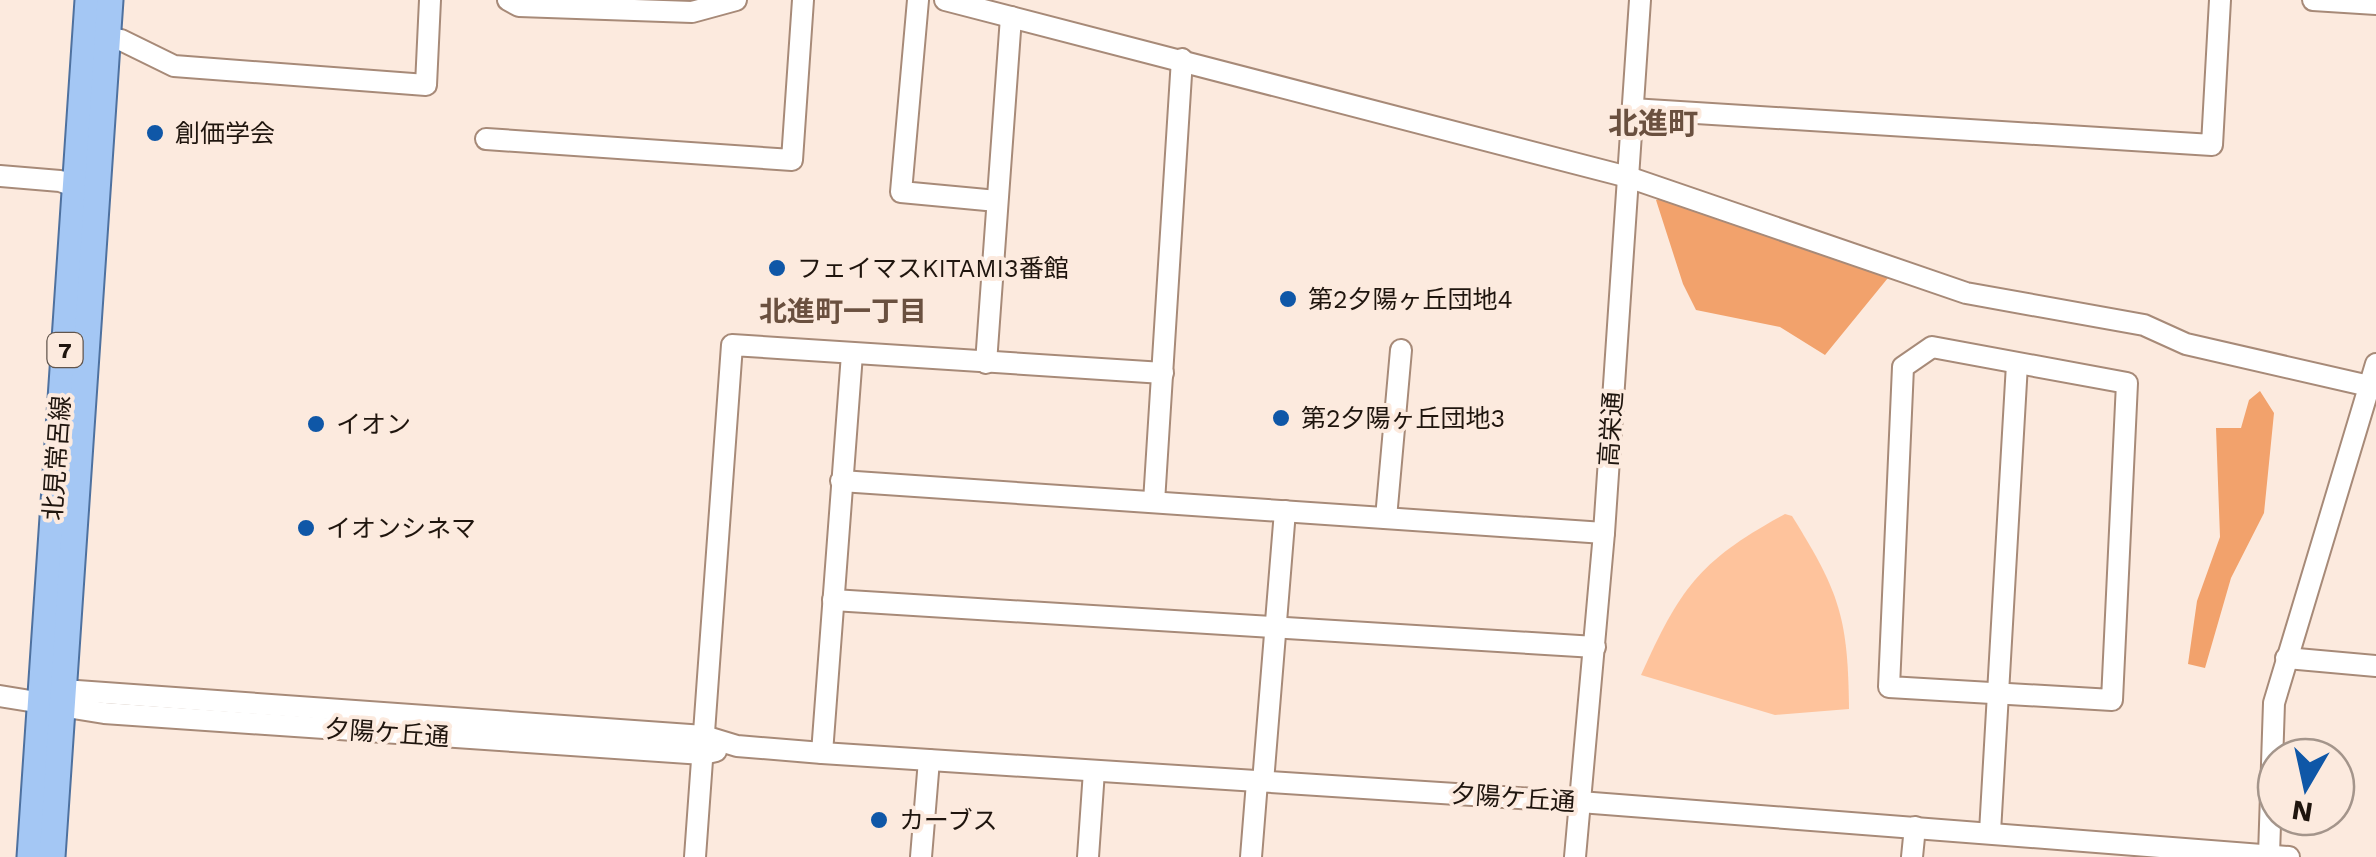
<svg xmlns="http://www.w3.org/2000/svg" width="2376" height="857" viewBox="0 0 2376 857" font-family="'Work Sans','Noto Sans JP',sans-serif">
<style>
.green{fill:#fec39c}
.forest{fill:#f2a26c}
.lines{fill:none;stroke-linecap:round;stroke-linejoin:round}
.minor-casing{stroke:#a78a78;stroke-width:24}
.major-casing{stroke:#4e719f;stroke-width:29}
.minor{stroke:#fff;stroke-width:20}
.major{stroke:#a4c7f4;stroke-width:25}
.poi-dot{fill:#0f57a7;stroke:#fceade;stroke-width:4}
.labels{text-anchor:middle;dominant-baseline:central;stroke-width:8;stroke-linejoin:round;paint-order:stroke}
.shield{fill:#fceade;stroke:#61554c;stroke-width:2.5}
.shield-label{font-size:22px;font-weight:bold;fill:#1f150e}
.poi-label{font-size:25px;fill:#1f150e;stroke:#fceade;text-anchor:start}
.street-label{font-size:25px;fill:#1f150e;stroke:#fceade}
.neighbourhood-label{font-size:28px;font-weight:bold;fill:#6a503f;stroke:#fceade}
.quarter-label{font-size:30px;font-weight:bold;fill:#6a503f;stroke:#fceade}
</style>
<rect width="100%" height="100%" fill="#fceade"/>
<path class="green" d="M1785 514 1792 516C1840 593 1848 618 1849 709L1775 715 1641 675C1680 588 1700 560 1785 514Z"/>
<g class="forest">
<path d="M1669 196 1892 273 1825 355 1780 327 1696 310 1683 284 1656 200Z"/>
<path d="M2260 391 2274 413 2264 513 2231 578 2205 668 2188 664 2197 601 2220 537 2216 428H2241L2249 400Z"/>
</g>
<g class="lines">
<g class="minor-casing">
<g id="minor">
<path d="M508 0 519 6 692 12 736 0"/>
<path d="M918 0 901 192 997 201"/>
<path d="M945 0 1628 177 1966 293 2144 325 2186 344 2369 386"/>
<path d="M2313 0 2376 4"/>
<path d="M95 35 121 40 174 66 426 85 430 0"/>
<path d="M1632 109 2212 145 2220 0"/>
<path d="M486 139 792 160 803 0"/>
<path d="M0 176 60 181 85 190"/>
<path d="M1932 347 2127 383 2112 700 1889 687 1903 367Z"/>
<path d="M986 363 1011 17"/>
<path d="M841 481 1604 533"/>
<path d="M1154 502 1182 59"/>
<path d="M1386 518 1401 350"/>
<path d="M833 600 1595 647"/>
<path d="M2286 658 2376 666"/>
<path d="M49 695 63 690 704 736 737 746 822 753 1580 802 2289 857"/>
<path d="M0 696 104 713 703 754 716 751"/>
<path d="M822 753 852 354"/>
<path d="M1263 782 1285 511"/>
<path d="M1990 832 2017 364"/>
<path d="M2269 855 2274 703 2376 364"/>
<path d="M695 857 732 345 1163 373"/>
<path d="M921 857 929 760"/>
<path d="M1088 857 1094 771"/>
<path d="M1251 857 1257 782"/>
<path d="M1575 857 1604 533 1640 0"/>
<path d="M1912 857 1915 827"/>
</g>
</g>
<g class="major-casing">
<g id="major">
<path d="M30 857 88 0"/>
<path d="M52 857 110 0"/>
</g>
</g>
<use href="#minor" class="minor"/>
<use href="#major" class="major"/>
</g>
<g class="poi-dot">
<circle cx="155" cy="133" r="10"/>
<circle cx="777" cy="268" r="10"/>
<circle cx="1288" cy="299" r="10"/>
<circle cx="1281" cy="418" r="10"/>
<circle cx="316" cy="424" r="10"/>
<circle cx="306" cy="528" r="10"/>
<circle cx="879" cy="820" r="10"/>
</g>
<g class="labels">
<rect class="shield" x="47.5" y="333" width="35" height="34" rx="8"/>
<g class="shield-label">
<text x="65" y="350">7</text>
</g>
<g class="poi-label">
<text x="175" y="133">創価学会</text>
<text x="797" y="268">フェイマスKITAMI3番館</text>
<text x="1308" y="299">第2夕陽ヶ丘団地4</text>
<text x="1301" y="418">第2夕陽ヶ丘団地3</text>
<text x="336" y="424">イオン</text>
<text x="326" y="528">イオンシネマ</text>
<text x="899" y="820">カーブス</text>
</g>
<g class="street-label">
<text transform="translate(1611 429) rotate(-86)">高栄通</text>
<text transform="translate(57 458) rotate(-86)">北見常呂線</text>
<text transform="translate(387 733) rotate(4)">夕陽ケ丘通</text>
<text transform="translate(1513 798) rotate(4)">夕陽ケ丘通</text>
</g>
<g class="neighbourhood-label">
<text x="843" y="311">北進町一丁目</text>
</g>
<g class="quarter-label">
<text x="1653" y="123">北進町</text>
</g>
</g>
<g transform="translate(2306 787) rotate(189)"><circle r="48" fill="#fceade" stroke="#a4958b" stroke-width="2.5"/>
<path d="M0-8L18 38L0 25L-18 38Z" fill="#0f57a7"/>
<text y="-15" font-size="28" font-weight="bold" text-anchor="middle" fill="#1f150e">N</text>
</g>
</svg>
